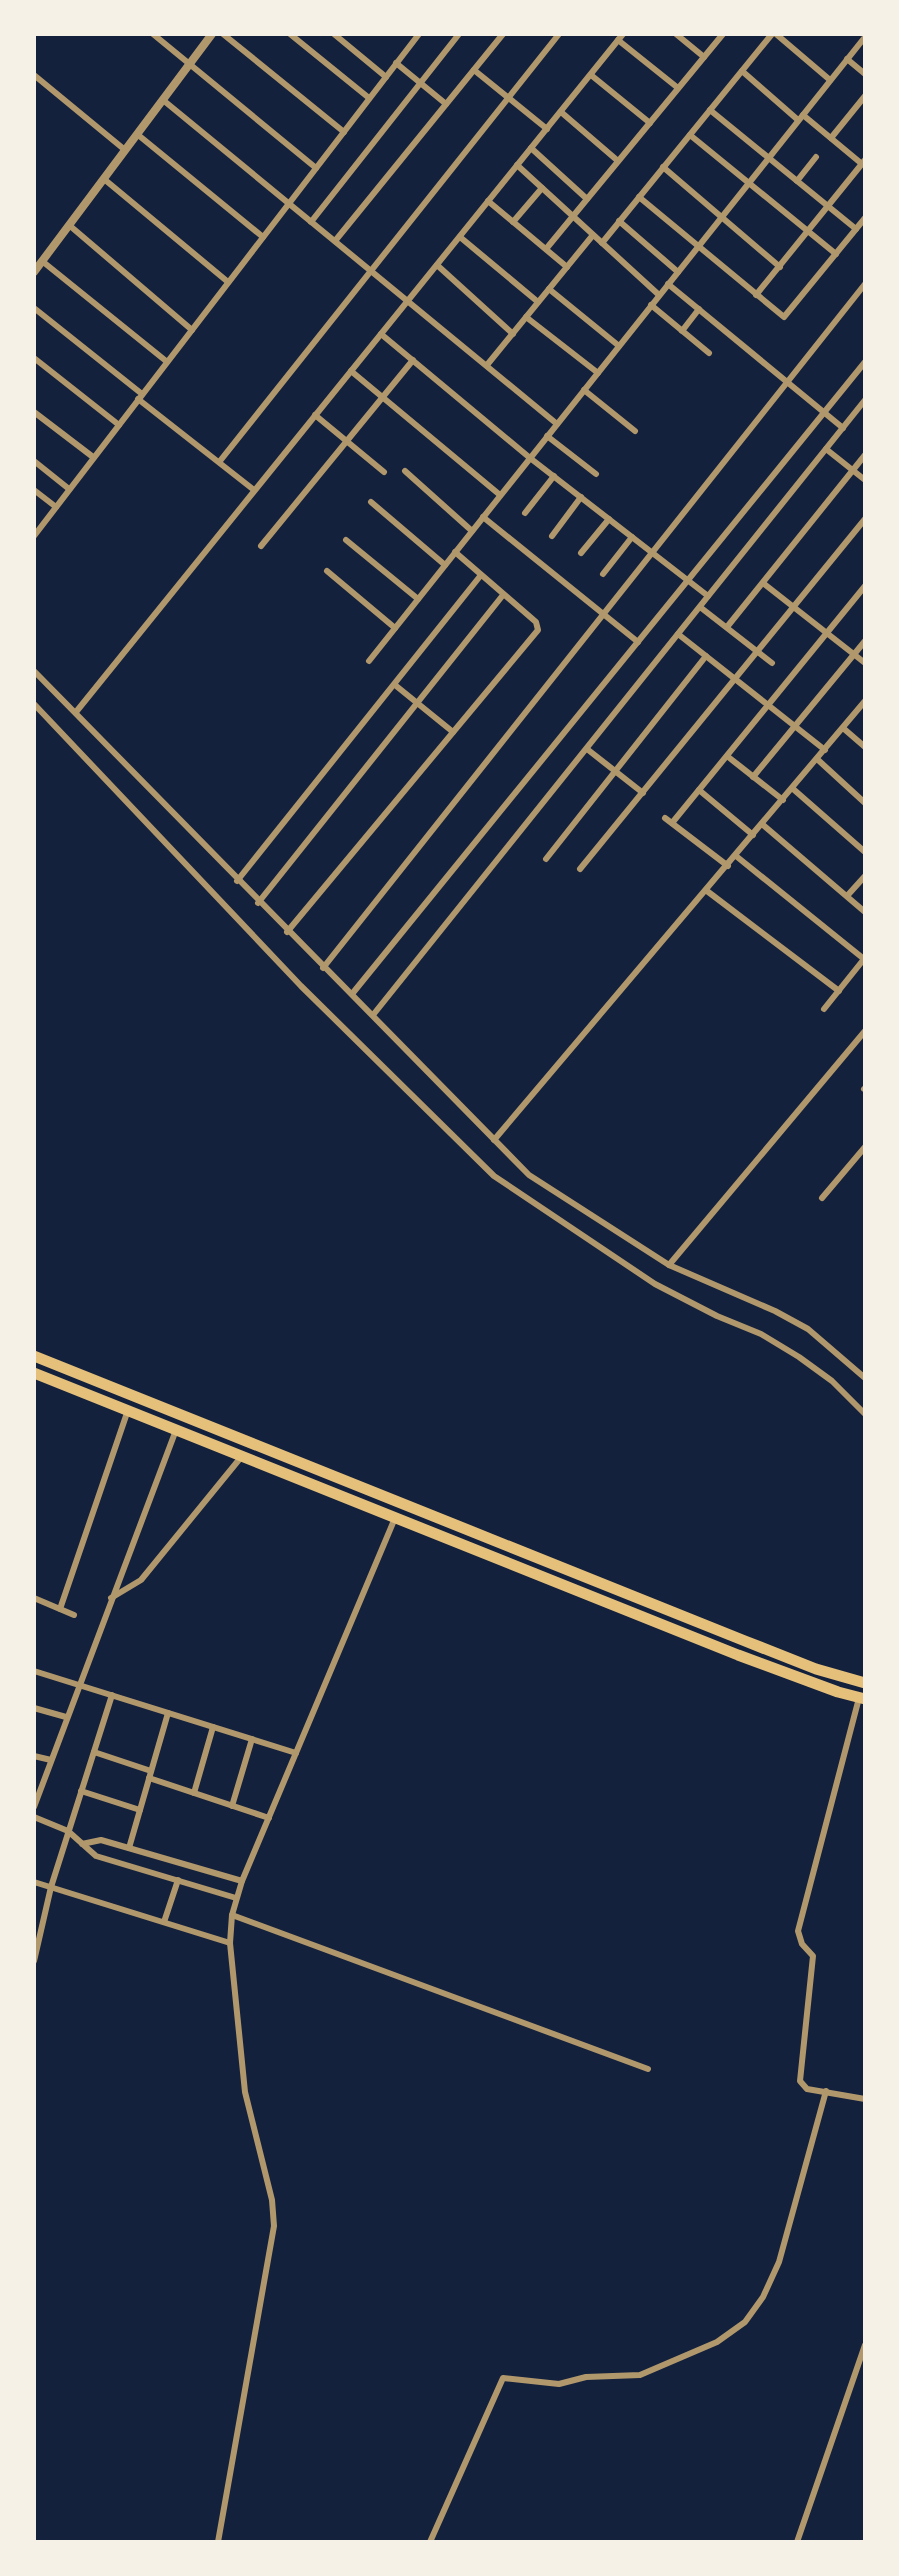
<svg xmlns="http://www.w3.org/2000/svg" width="899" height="2576" viewBox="0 0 899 2576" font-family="'DM Sans',sans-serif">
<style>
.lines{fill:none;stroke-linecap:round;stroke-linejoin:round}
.minor{stroke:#b1986c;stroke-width:6}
.tertiary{stroke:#b1986c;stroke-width:8}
.trunk{stroke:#e5c07b;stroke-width:11}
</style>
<rect width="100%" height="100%" fill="#14213d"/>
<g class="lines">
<g class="minor">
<path d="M153 34 316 168"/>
<path d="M223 34 344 132"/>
<path d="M290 34 369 98"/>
<path d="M334 34 386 77"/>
<path d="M676 34 704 57"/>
<path d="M776 34 830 80"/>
<path d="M618 40 678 88"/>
<path d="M847 59 865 74"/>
<path d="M396 63 446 104"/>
<path d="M474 70 547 129"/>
<path d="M742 71 798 120"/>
<path d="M34 75 125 150"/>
<path d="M591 75 650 123"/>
<path d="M163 100 557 424"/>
<path d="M710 110 856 229"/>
<path d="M561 112 618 161"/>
<path d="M803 115 862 164"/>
<path d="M137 134 263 237"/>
<path d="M690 135 836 254"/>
<path d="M831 138 865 96"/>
<path d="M531 148 587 199"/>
<path d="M517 165 659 295"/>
<path d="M663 167 780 267"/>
<path d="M104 179 228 282"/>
<path d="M797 181 816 157"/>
<path d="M639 197 784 317 865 218"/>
<path d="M488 201 567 267"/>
<path d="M619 221 678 272"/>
<path d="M311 222 459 34"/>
<path d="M513 222 542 188"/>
<path d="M69 225 192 330"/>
<path d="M460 237 538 302"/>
<path d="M335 241 503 34"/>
<path d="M602 243 772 34"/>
<path d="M546 249 723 34"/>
<path d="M42 261 166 361"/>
<path d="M437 265 513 334"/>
<path d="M668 284 843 428"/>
<path d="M549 289 619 346"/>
<path d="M756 295 865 160"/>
<path d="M651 305 709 353"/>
<path d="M34 308 142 394"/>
<path d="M526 317 598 373"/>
<path d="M682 331 699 309"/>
<path d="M381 334 530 458 708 596"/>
<path d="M34 358 119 425"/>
<path d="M487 365 593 235"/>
<path d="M351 371 500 495"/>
<path d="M584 390 635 431"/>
<path d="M138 399 254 490"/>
<path d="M34 412 93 457"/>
<path d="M315 415 384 472"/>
<path d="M547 436 596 474"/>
<path d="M826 449 865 480"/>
<path d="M34 461 69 489"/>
<path d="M220 461 559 34"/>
<path d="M405 471 472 531"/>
<path d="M34 490 56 507"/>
<path d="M371 502 445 565"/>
<path d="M525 513 554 476"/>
<path d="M483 517 638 642"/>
<path d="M34 536 419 34"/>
<path d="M552 536 581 497"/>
<path d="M346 540 418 599"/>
<path d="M261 546 413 360"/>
<path d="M581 553 609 519"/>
<path d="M327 571 395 628"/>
<path d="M603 574 632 537"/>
<path d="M763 583 865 663"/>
<path d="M700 607 772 663"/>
<path d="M727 627 865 455"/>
<path d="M678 634 825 750"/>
<path d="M369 661 865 37"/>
<path d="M34 671 529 1175 669 1265 775 1311 808 1329 865 1378"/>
<path d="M395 685 453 732"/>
<path d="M34 704 301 986 494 1176 655 1284 717 1316 761 1334 799 1357 832 1381 865 1414"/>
<path d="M76 712 623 34"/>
<path d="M843 728 865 747"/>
<path d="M587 749 643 793"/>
<path d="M727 756 783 800"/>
<path d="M817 759 865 803"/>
<path d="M753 777 865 641"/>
<path d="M792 788 865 852"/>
<path d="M699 790 753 835"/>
<path d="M665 818 728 866"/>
<path d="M672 823 865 586"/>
<path d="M762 824 865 912"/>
<path d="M736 856 864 959"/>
<path d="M546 859 706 656"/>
<path d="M580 869 865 519"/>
<path d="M237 881 481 575"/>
<path d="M707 891 839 991"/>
<path d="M847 896 865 876"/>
<path d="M258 903 503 595"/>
<path d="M287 932 538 630 536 622 455 552"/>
<path d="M323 968 865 284"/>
<path d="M352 994 865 362"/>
<path d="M824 1009 864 959"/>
<path d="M373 1015 865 400"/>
<path d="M864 1089 865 1088"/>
<path d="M494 1140 865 701"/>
<path d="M822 1198 865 1147"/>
<path d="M669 1265 865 1031"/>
<path d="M34 1598 74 1615"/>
<path d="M111 1598 141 1580 242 1456"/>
<path d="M60 1609 128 1410"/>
<path d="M34 1671 296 1753"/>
<path d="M859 1698 798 1931 802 1944 813 1956 800 2081 807 2089 865 2099"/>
<path d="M34 1708 66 1717"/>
<path d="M94 1752 151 1771"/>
<path d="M34 1756 51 1760"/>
<path d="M149 1778 269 1818"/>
<path d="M81 1791 140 1810"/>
<path d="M194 1793 213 1727"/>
<path d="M232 1806 252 1739"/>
<path d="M34 1807 176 1430"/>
<path d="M34 1817 68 1831 96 1856 236 1898"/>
<path d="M82 1844 101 1840 242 1881"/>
<path d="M129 1848 168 1713"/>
<path d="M34 1882 230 1943"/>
<path d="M232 1915 648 2069"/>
<path d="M164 1922 178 1880"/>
<path d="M34 1961 51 1887 112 1695"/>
<path d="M218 2542 274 2226 272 2200 245 2092 230 1943 232 1915 242 1881 395 1518"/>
<path d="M430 2542 503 2378 559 2384 586 2377 640 2375 717 2342 745 2322 763 2297 779 2262 826 2091"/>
<path d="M797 2542 865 2345"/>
</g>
<path class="tertiary" d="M34 272 212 34"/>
<g class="trunk">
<path d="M34 1356 745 1641 816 1669 865 1683"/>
<path d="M34 1373 738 1655 838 1692 865 1699"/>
</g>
</g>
<rect width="899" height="2576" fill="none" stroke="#f6f1e7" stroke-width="72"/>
</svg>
